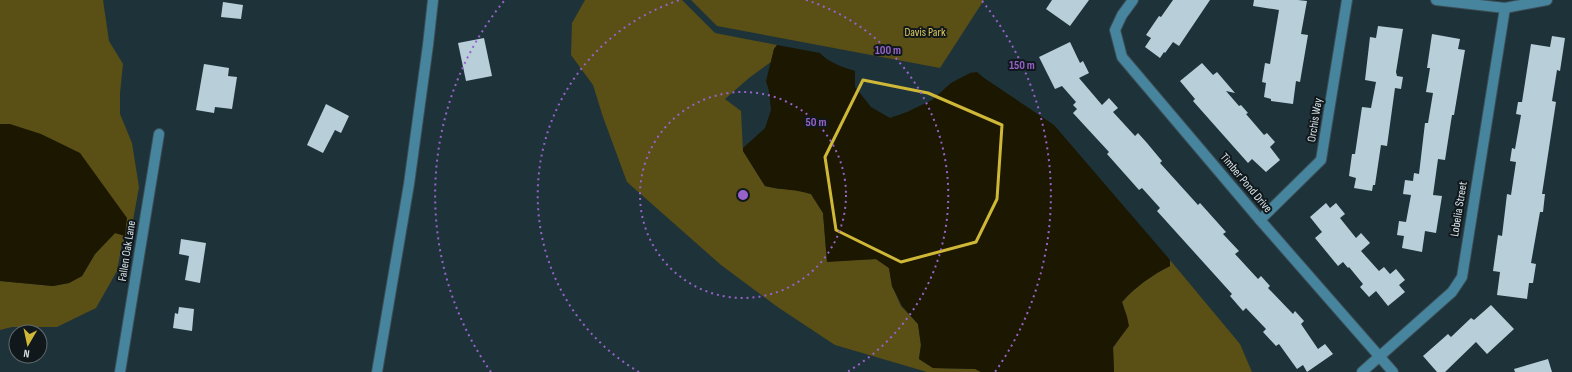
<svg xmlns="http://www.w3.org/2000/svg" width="1572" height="372" viewBox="0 0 1572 372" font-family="'Sofia Sans Condensed',sans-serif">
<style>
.green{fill:#5a4f14}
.water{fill:#1c1701}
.building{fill:#b8cfda}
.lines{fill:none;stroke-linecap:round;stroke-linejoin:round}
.minor-casing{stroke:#3c4e56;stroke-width:12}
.minor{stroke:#47849d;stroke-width:10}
.marked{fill:none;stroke:#cfb837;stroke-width:3;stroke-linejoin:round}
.ring{fill:none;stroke:#9763cb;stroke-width:2;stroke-dasharray:2 4}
.labels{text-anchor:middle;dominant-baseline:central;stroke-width:4;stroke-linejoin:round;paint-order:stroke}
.park-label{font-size:12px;fill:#dfca5a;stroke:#10181c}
.street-label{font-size:12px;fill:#d7e3e8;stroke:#10181c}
.centre{fill:#9763cb;stroke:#10181c;stroke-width:2}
.ring-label{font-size:12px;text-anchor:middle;font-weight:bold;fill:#9763cb;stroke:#10181c;stroke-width:4;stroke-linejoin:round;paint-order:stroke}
</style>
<rect width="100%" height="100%" fill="#1e323a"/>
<g class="green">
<path d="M0 0H103L109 41 123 64 120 93V114L132 143 139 187 132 226 122 244 117 271 96 308 57 327H12L0 330V281L53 286 69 283 82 276 95 254 115 233 125 235 10 124H0Z"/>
<path d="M585 0H682L715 33 777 45 774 49 771 62 749 78 725 99 741 111 743 151 765 186 779 189H795L811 194 823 213 827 261 876 259 889 268 892 286 901 306 918 324 921 345 919 359 933 368 976 369 981 372H927L835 345 779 308 721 265 627 182 603 117 593 85 571 55 572 23Z"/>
<path d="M691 0H984L940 68 717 26Z"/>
<path d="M1170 260 1240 344 1252 372H1114L1113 348 1128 326 1127 317 1122 302C1135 287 1152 275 1170 266Z"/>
</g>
<g class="water">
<path d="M777 45 820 53C829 63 843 67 855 71V87L871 107 890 118 907 112 932 100 951 83 970 73 977 72 984 78 1054 125 1170 260V266C1152 275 1135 287 1122 302L1127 317 1129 326 1113 347 1114 372H981L975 369 933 368 919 359 921 345 918 324 902 306 892 286 889 268 876 259 827 262 823 213 811 194C795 189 781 190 765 186L743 151V148L765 128 771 110 769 91 766 81 774 49Z"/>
<path d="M0 124H10L41 134 80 153 127 218 125 236 115 233 95 254 82 276 69 283 53 286 0 281Z"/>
</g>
<g class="building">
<path d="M1052 0H1089L1070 26 1046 9Z"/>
<path d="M1173 0H1210L1179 46 1173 42 1165 53 1164 52 1160 58 1145 47 1151 38 1146 35 1159 16 1161 17Z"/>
<path d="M1254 0H1298L1307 1 1301 34 1308 35 1300 82 1296 81 1293 104 1271 101V99L1264 97 1266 83 1262 82 1265 63 1270 64 1279 10 1253 6Z"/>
<path d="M223 2 243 5 241 19 221 17Z"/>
<path d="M1378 26 1403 29 1396 72 1397 76 1403 77 1401 89 1395 88 1387 146 1381 145 1375 185H1373L1372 191 1354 188 1356 178 1349 176 1352 154H1355L1362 107 1371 108 1376 82 1365 80 1370 37 1376 38Z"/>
<path d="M1432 34 1460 39 1458 49 1465 50 1454 115H1452L1445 160 1438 159 1433 195 1442 196 1436 233 1425 231 1422 252 1402 248 1404 236 1397 235 1399 221 1406 222 1411 195 1403 194 1405 180 1413 181 1414 173 1419 174 1425 123H1428L1433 93 1426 92 1430 68H1427Z"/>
<path d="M1552 36 1565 38 1560 71 1557 70 1552 101 1556 102 1542 194H1545L1543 212H1540L1531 263 1536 264 1533 283H1529L1527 299 1497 295 1500 272 1493 271 1498 235 1502 236 1507 194 1511 195 1516 162 1510 161 1512 148 1515 149 1521 115 1516 114 1518 102H1522L1531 44 1550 47Z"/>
<path d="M484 38 492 76 466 81 458 43Z"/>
<path d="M1070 42 1080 63 1083 61 1089 73 1079 78 1102 105 1109 98 1118 108 1113 112 1135 136 1138 133 1147 143 1162 161 1160 163 1198 205 1200 203 1226 232 1223 234 1239 251 1235 254 1258 279 1261 276 1270 286 1268 288 1293 314 1295 311 1304 321 1301 324 1318 349 1325 344 1333 354 1307 372 1303 365 1297 369 1279 344 1276 346 1263 332 1266 329 1246 308 1243 311 1230 296 1232 294 1157 211 1160 208 1142 188 1139 190 1107 154 1109 152 1073 113 1077 109 1073 105 1076 102 1062 86 1055 89 1039 57Z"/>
<path d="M1202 63 1213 75 1217 72 1235 93 1226 91 1239 106 1241 105 1248 113 1246 114 1264 135 1267 133 1275 142 1270 147 1280 160 1266 172 1252 159 1248 163 1193 101 1195 99 1180 81Z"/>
<path d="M204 64 229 68 228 76 237 77 232 109 215 107 214 113 196 110Z"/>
<path d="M326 104 349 116 341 133 335 130 323 153 307 145Z"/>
<path d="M1326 203 1330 208 1336 203 1345 214 1340 218 1356 238 1361 233 1370 243 1361 251 1379 271 1384 267 1390 274 1396 269 1405 280 1399 285 1405 292 1388 306 1376 291 1369 297 1360 287 1363 284 1349 267 1348 268 1343 262 1338 266 1315 238 1322 232 1310 217Z"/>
<path d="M181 239 206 243 200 283 185 280 189 256 179 254Z"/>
<path d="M1491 305 1514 329 1487 354 1476 342 1445 372H1437L1423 356 1448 334 1451 337 1471 318 1474 320Z"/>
<path d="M179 307 194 309 192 331 173 328 175 313 178 314Z"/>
<path d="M1548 359 1552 372H1515L1514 369Z"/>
</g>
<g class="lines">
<g class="minor-casing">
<g id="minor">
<path d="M1133 0 1122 15 1115 30 1122 57 1260 220 1393 372"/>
<path d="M1436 0 1505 8 1547 0"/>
<path d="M1260 220 1321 160 1347 0"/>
<path d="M120 372 159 134"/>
<path d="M377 372 409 184 428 45 433 0"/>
<path d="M1362 372 1452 292 1462 277 1505 8"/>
</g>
</g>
<use href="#minor" class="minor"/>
</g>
<path class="marked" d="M863 80 928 93 1002 125 997 199 976 242 901 262 836 230 825 157Z"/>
<g class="ring">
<circle cx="743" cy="195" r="103"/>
<path d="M639 372A205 205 0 0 1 680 0M806 0A205 205 0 0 1 847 372"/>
<path d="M491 372A308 308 0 0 1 504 1M982 1A308 308 0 0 1 995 372"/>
</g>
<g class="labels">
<g class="park-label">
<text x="925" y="32">Davis Park</text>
</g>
<g class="street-label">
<text transform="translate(1315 120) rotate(-81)">Orchis Way</text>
<text transform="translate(1246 183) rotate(50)">Timber Pond Drive</text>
<text transform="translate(1459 209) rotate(-81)">Lobelia Street</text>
<text transform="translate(127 251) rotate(-81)">Fallen Oak Lane</text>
</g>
</g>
<circle cx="743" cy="195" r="6" class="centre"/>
<g class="ring-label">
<text x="888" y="54">100 m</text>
<text x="1022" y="69">150 m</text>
<text x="816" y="126">50 m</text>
</g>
<g transform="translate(28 344) rotate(189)"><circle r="19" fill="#10181c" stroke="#60696e"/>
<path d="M0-3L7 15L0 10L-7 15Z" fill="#cfb837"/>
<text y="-6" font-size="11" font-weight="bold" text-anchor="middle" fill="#d7e3e8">N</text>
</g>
</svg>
